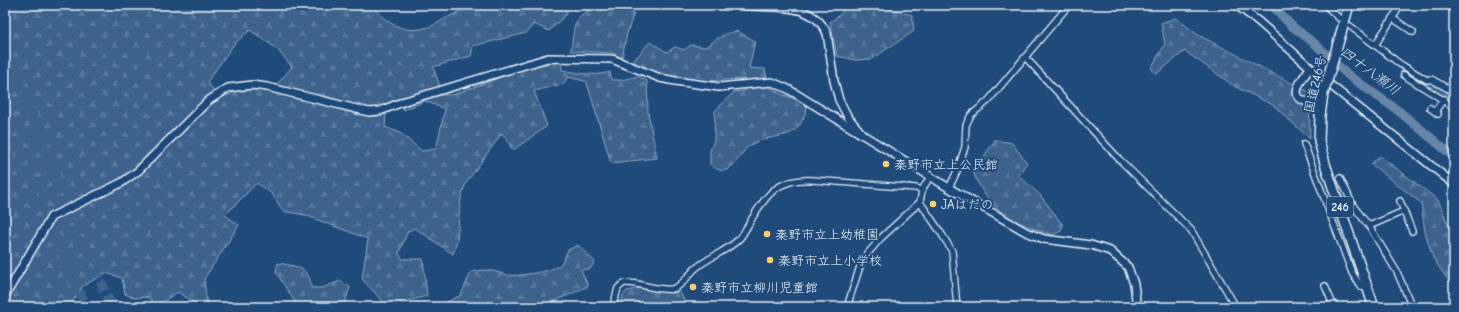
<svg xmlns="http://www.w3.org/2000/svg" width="1459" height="312" viewBox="0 0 1459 312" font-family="'Comic Neue','Klee One',sans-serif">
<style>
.forest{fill:url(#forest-firs);stroke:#92aac2;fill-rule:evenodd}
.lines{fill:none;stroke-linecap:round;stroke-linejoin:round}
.river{stroke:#6685a7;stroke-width:9}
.motorway-tunnel{stroke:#3d638d;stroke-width:10;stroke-dasharray:10 5;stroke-linecap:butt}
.minor-casing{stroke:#e8f1f8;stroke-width:8}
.tertiary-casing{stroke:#e8f1f8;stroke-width:10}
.trunk-casing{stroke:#e8f1f8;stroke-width:12}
.minor{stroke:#1f4a7a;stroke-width:5.5}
.tertiary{stroke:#1f4a7a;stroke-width:7}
.trunk{stroke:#1f4a7a;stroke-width:9}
.trunk-bridge-casing{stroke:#e8f1f8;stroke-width:12;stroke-linecap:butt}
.trunk-bridge{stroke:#1f4a7a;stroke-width:9}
.poi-dot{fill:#ffd166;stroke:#1f4a7a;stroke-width:1.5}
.labels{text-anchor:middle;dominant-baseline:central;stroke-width:4;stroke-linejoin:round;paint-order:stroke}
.shield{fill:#1f4a7a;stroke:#acbfd2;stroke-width:1}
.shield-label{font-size:12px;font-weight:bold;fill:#e8f1f8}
.street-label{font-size:13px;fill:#e8f1f8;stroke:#1f4a7a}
.poi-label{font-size:13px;fill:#e8f1f8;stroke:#1f4a7a;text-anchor:start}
.water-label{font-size:14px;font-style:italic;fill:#d4e1ec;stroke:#1f4a7a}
</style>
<defs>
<pattern id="forest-firs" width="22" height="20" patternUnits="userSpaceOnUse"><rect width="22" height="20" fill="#3c628c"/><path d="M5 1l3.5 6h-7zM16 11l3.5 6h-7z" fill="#58799d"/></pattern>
</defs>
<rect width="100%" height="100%" fill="#1f4a7a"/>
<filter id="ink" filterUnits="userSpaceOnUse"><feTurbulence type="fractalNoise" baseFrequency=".025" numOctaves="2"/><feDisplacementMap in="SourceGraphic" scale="8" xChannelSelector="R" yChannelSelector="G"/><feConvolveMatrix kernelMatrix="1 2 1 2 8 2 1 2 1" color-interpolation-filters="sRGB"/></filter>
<g filter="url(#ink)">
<g class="forest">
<path d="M5 5H372C384 22 403 34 425 28 438 25 450 14 464 10L466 5H561L568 13 549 31 534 24 526 33 473 46 471 56 433 67 443 95H452L526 68 561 61 562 70C579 73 594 77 610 72L611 80H622L638 76 647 81 648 113 657 158 611 163 587 83 585 81 568 77 563 84 534 91 547 126 513 150 502 133 466 183C455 207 462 232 453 254L415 228 408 231 399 253 402 259H423L427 296 410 300 403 306 388 307 362 279 368 239 305 215 283 211 272 194 257 183 225 215 239 225 204 279 207 307H201L178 292 154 307H145L152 300 146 297 135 298 125 294 122 278 106 273 83 286 69 307H5ZM250 30 277 49 292 67 279 82 269 91C250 88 236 90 220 99L207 82 234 44ZM318 94 365 108H385L398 99 404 110 425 101 445 109 436 149 422 151 400 133 385 127 386 114 358 115 315 102Z"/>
<path d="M601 5H622L634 13 627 33 622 58 613 53 571 51C573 40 572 19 584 13 590 10 595 9 601 5Z"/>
<path d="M846 5H876L912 15 914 31 872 59 856 60 837 56 830 22 841 14Z"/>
<path d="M1176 18 1198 35 1309 92 1310 139 1273 105 1234 86 1185 51 1156 74 1151 68 1165 44 1161 23Z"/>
<path d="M737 31 755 41 749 68 765 69 769 87 781 94 803 101 807 108C796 146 778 130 752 144 737 153 731 184 710 164V151L714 140 715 111 734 92 745 91 744 79 704 81 665 75 636 65 634 60 650 42 667 52 675 47 684 50 691 45 705 47 725 34Z"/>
<path d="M1409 69 1441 89 1454 92V103L1443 95 1400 72Z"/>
<path d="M995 140 1012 143 1027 163 1018 175 1040 195 1063 225 1061 231 1052 235C1013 221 990 214 973 172Z"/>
<path d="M1380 156 1438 200 1454 238V286H1452L1433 258 1425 232 1421 203 1371 164Z"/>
<path d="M578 245 595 262 590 269 581 270 588 286 551 303 548 307H442L445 303 461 295 471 272C487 268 493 271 507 275 517 277 555 271 561 264 564 260 566 254 568 250Z"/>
<path d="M278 263C295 266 311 267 311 288H322L340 281 350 287 344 306 347 307H298L276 272Z"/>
<path d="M642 288 669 293 680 292 687 307H621L623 295 627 291Z"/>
</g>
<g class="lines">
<path class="river" d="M1271 5 1293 27 1314 43 1348 75 1400 112 1454 157"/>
<g class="motorway-tunnel">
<path d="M5 45 60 188 112 307"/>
<path d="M5 111 40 200 86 307"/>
</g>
<g class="minor-casing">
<g id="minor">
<path d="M1325 5 1339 18"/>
<path d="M1392 18 1413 32"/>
<path d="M1350 26 1400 64 1427 80 1431 79 1454 92"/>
<path d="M1375 45 1401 5"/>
<path d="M1026 58 1119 159 1191 230 1236 307"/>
<path d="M1404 75C1421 87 1438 95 1454 108"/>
<path d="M1430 108 1438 114"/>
<path d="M1435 111 1444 99"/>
<path d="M1304 144 1352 273 1361 287 1367 286"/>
<path d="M1340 178 1354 207 1369 226 1397 272 1412 307"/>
<path d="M949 188 957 171 965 147 966 125 971 115 988 101 1069 5"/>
<path d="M1400 201 1412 231"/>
<path d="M920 202 943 236 952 251 957 307"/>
<path d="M1369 226 1404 211"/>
<path d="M1325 286 1334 307"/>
<path d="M613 307 618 288 624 283C640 282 656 291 672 289 682 287 688 275 695 269 708 257 728 251 740 238 744 233 747 227 750 222 766 194 778 178 813 180L916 188 922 190"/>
<path d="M847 307 862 260 881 238 920 202 922 190 930 177"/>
</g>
</g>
<g class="tertiary-casing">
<g id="tertiary">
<path d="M741 5C773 9 811 0 827 33L834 81 839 100 848 117 863 135 949 188 1026 232 1044 239 1091 245 1110 251 1128 267 1134 284 1137 307"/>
<path d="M1236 5 1258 21 1329 84 1454 184"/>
<path d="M1310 68C1295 88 1287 102 1321 104"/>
<path d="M5 296 51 217 121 183 138 171 208 101 228 88 252 85 267 87 369 112 380 111 405 101 548 58 612 59 660 78 675 81 719 87 772 82 788 89 863 135"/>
</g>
</g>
<g class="trunk-casing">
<g id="trunk">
<path d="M1337 47 1349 5"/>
<path d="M1323 94 1320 116 1319 141 1326 167 1374 307"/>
</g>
</g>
<use href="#minor" class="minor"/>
<use href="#tertiary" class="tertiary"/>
<use href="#trunk" class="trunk"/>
<g class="trunk-bridge-casing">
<path id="trunk-bridge" d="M1323 94 1337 47"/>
</g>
<use href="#trunk-bridge" class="trunk-bridge"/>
</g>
</g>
<g class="poi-dot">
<circle cx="886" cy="164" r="4"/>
<circle cx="933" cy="204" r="4"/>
<circle cx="767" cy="234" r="4"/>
<circle cx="770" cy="260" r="4"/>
<circle cx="693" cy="287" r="4"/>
</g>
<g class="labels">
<rect class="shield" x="1327" y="197" width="26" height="20" rx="3"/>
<g class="shield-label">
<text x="1340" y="207">246</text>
</g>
<g class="street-label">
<text transform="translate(1315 84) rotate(-77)">国道246号</text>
</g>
<g class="poi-label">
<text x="894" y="164">秦野市立上公民館</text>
<text x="941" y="204">JAはだの</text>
<text x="775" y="234">秦野市立上幼稚園</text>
<text x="778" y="260">秦野市立上小学校</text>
<text x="701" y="287">秦野市立柳川児童館</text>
</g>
<g class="water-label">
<text transform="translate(1370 71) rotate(37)">四十八瀬川</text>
</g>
</g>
<rect width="1459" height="312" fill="none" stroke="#1f4a7a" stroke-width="20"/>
<rect x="10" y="10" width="1439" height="292" fill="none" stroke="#e8f1f8" stroke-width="1.5" filter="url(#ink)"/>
</svg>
